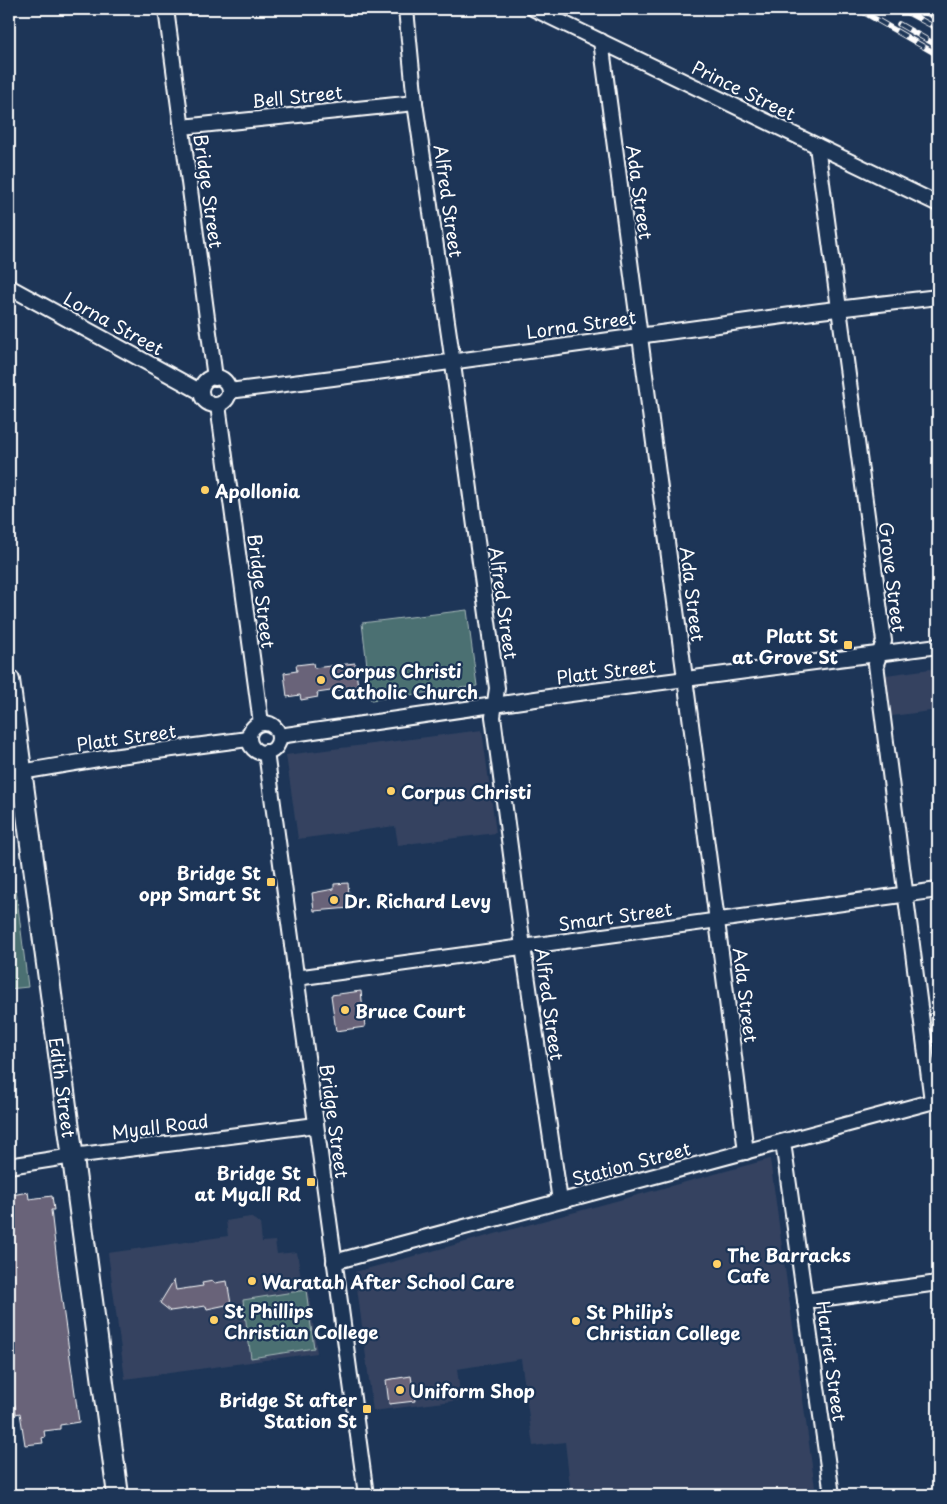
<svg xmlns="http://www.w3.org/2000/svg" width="947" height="1504" viewBox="0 0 947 1504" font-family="'Playpen Sans',sans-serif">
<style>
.built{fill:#344361}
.green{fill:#4c7072;stroke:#a6b8b8}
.building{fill:#696479;stroke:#fff}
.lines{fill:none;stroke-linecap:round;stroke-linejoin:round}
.street-casing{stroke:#fff;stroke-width:18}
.secondary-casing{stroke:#fff;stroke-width:24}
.street{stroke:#1d3557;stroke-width:14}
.secondary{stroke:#1d3557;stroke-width:20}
.rail-casing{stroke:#fff;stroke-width:5.5}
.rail{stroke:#1d3557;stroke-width:4;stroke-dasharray:11;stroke-linecap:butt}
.poi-dot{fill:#ffd166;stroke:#1d3557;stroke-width:2}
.labels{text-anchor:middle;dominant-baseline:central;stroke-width:4.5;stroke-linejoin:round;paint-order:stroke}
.street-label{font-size:18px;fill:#fff;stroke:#1d3557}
.poi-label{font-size:18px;font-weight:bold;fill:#fff;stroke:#1d3557;text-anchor:start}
</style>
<rect width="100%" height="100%" fill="#1d3557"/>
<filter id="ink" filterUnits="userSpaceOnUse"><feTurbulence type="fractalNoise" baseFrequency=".02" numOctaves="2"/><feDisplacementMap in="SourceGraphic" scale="10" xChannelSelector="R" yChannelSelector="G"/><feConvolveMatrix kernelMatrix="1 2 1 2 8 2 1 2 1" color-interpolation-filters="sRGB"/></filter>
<g filter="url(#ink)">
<g class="built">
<path d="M938 668V710L892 716 886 675Z"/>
<path d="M482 730 496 833 398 845 395 826 298 839 286 755Z"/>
<path d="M9 836 16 890 9 891Z"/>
<path d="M770 1159 816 1495H571L565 1442 533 1446 521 1359 457 1369 461 1400 373 1411 355 1272Z"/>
<path d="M250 1217 260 1223 262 1242 275 1241 277 1254 297 1252 302 1286H308L317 1353 125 1379 108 1253 228 1236 226 1221Z"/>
</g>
<g class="green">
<path d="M467 610 477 686 371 700 362 623Z"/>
<path d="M16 890 28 987 9 989V891Z"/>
<path d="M306 1290 314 1348 251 1358 243 1300Z"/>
</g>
<g class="building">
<path d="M313 663 314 668 355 663 358 687 317 693 318 697 301 700 300 695 287 697 284 673 297 671 296 665Z"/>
<path d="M348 883 350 908 314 911 312 893 334 889V884Z"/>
<path d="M361 991 365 1027 336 1031 331 995Z"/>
<path d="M28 1192 29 1199 52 1196 54 1210H51L59 1279 79 1422 60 1425V1429L44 1431 45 1437 42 1438 43 1443 25 1445 20 1413 16 1414 9 1365V1205L14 1204 12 1195Z"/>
<path d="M174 1280 176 1290 203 1286 202 1283 213 1281 214 1283 227 1281 231 1304 207 1309 206 1306 170 1311 160 1303Z"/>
<path d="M411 1376 415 1401 389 1404 386 1380Z"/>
</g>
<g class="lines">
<g class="street-casing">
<g id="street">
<path d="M166 9 215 378"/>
<path d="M406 9 415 103 450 342 497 688 493 717 494 724 523 947 560 1201"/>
<path d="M534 9 938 204"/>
<path d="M601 41 717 921 746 1152"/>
<path d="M182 127 415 103"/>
<path d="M817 146 884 641 876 664 932 1101"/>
<path d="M9 287 201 392"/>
<circle cx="215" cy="391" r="14"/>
<path d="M229 391 333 378 820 311 938 297"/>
<path d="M218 405 261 723"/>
<circle cx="264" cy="738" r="15"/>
<path d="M279 736 563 695 938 646"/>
<path d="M266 752 366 1495"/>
<path d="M9 774 104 758 248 739"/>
<path d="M296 978 938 890"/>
<path d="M783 1142 832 1495"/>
<path d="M9 1166 73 1156 316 1125"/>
<path d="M334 1262 938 1100"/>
<path d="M805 1301 938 1283"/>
</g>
</g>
<g class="secondary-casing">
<g id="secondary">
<path id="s1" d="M9 680 118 1495"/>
</g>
</g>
<use href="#street" class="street"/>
<use href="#secondary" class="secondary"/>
<g class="rail-casing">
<g id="rail">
<path d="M858 9 938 55"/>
<path d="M901 9 938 29"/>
<path d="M919 9 938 19"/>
<path d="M899 24 938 46"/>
</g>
</g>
<use href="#rail" class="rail"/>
</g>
</g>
<g class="poi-dot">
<circle cx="205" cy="490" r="5"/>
<rect x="843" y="640" width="10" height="10" rx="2.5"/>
<circle cx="321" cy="680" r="5"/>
<circle cx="391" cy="791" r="5"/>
<rect x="266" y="877" width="10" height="10" rx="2.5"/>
<circle cx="334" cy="900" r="5"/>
<circle cx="345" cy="1010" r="5"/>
<rect x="306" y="1177" width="10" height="10" rx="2.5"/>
<circle cx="717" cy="1264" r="5"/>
<circle cx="252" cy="1281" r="5"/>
<circle cx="214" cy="1320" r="5"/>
<circle cx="576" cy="1321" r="5"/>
<circle cx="400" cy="1390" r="5"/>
<rect x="362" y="1404" width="10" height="10" rx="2.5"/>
</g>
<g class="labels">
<g class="street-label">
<text transform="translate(744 90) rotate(26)">Prince Street</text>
<text transform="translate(297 96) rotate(-6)">Bell Street</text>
<text transform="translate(209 191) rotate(82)">Bridge Street</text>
<text transform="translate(640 192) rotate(82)">Ada Street</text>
<text transform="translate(449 201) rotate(82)">Alfred Street</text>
<text transform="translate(114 323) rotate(29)">Lorna Street</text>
<text transform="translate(581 324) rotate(-8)">Lorna Street</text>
<text transform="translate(893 577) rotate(83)">Grove Street</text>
<text transform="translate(262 591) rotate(83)">Bridge Street</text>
<text transform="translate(693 594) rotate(83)">Ada Street</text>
<text transform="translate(504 603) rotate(82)">Alfred Street</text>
<text transform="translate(606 671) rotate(-7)">Platt Street</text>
<text transform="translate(126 737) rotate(-8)">Platt Street</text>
<text transform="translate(615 916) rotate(-8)">Smart Street</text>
<text transform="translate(746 995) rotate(83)">Ada Street</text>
<text transform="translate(550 1004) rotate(82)">Alfred Street</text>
<text stroke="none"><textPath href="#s1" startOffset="411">Edith Street</textPath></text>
<text transform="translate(335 1121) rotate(82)">Bridge Street</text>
<text transform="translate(160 1126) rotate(-7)">Myall Road</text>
<text transform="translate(631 1163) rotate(-15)">Station Street</text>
<text transform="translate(832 1361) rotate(82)">Harriet Street</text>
</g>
<g class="poi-label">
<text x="215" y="490">Apollonia</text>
<text x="838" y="635" text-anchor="end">Platt St<tspan x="838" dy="21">at Grove St</tspan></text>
<text x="331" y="670">Corpus Christi<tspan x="331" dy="21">Catholic Church</tspan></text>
<text x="401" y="791">Corpus Christi</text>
<text x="261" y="872" text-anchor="end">Bridge St<tspan x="261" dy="21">opp Smart St</tspan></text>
<text x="344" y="900">Dr. Richard Levy</text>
<text x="355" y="1010">Bruce Court</text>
<text x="301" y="1172" text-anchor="end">Bridge St<tspan x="301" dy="21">at Myall Rd</tspan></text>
<text x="727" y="1254">The Barracks<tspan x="727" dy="21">Cafe</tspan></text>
<text x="262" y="1281">Waratah After School Care</text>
<text x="224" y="1310">St Phillips<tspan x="224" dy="21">Christian College</tspan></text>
<text x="586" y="1311">St Philip’s<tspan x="586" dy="21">Christian College</tspan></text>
<text x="410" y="1390">Uniform Shop</text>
<text x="357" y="1399" text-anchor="end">Bridge St after<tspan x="357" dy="21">Station St</tspan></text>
</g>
</g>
<rect width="947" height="1504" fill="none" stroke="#1d3557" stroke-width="30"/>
<rect x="15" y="15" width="917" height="1474" fill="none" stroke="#fff" stroke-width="2" filter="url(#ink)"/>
</svg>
